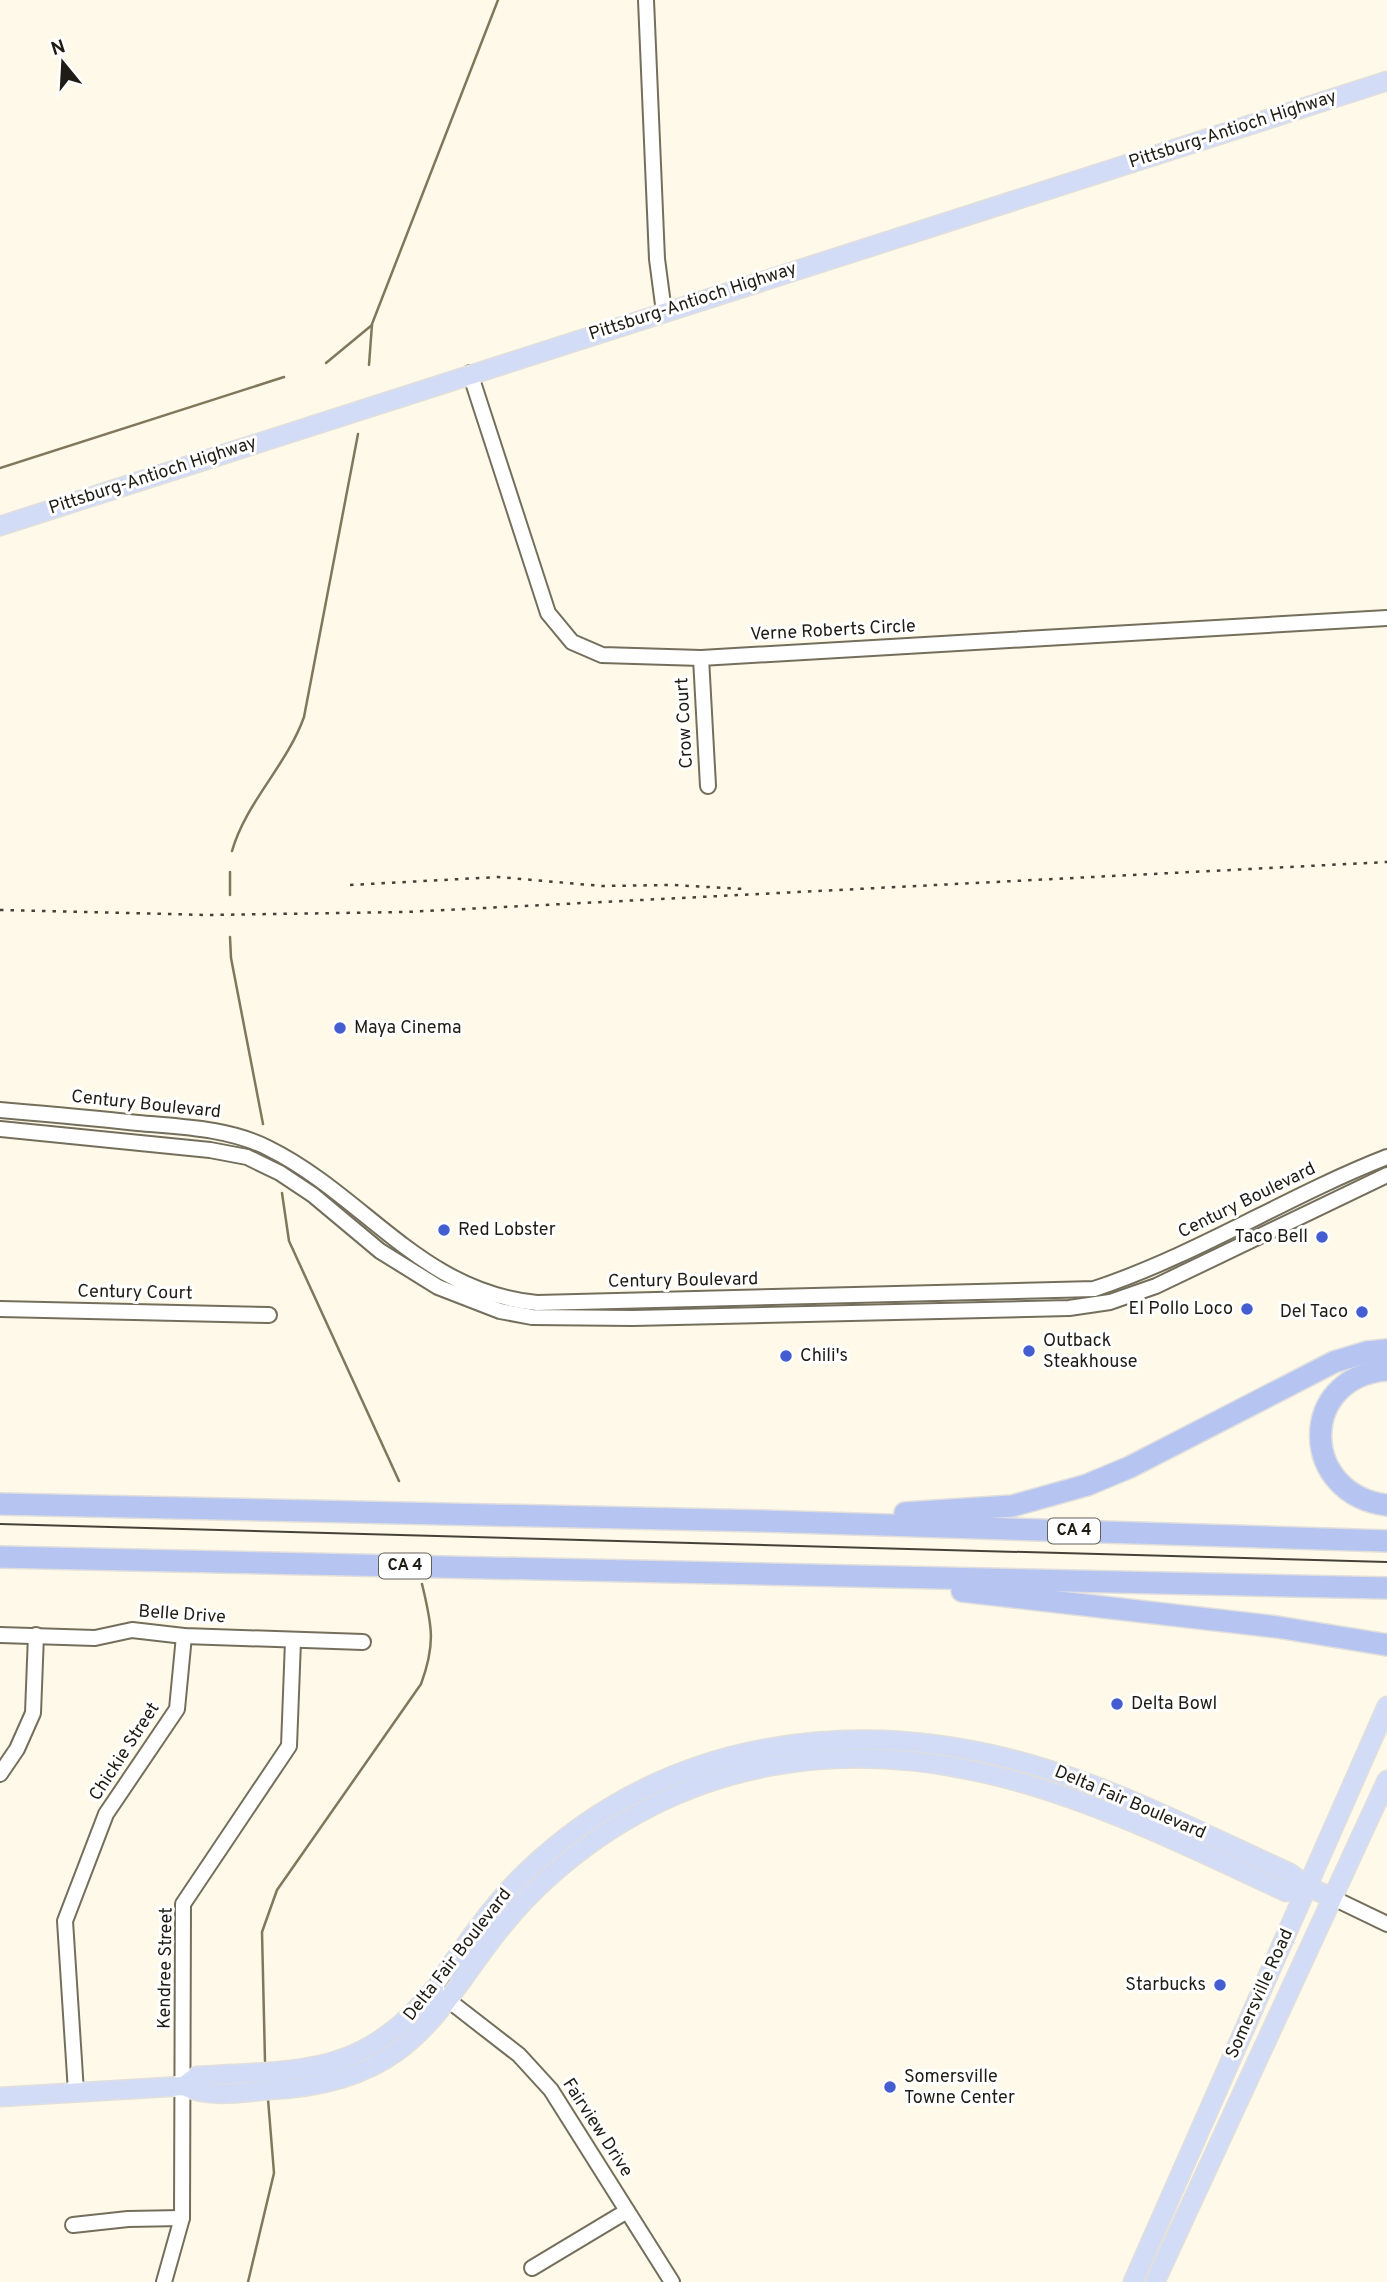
<svg xmlns="http://www.w3.org/2000/svg" width="1387" height="2282" viewBox="0 0 1387 2282" font-family="Overpass,sans-serif">
<style>
.lines{fill:none;stroke-linecap:round;stroke-linejoin:round}
.stream{stroke:#80785c;stroke-width:2.5}
.minor-casing{stroke:#746f5c;stroke-width:18}
.major-casing{stroke:#e0dfde;stroke-width:21}
.highway-casing{stroke:#e0dfde;stroke-width:24}
.minor{stroke:#fff;stroke-width:14}
.major{stroke:#d3dcf6;stroke-width:18}
.highway{stroke:#b5c4f0;stroke-width:21}
.tram{stroke:#444238;stroke-width:2}
.rail{stroke:#444238;stroke-width:2.5;stroke-dasharray:3.5 7;stroke-linecap:butt}
.poi-dot{fill:#445dd1;stroke:#fff;stroke-width:2.5}
.labels{text-anchor:middle;dominant-baseline:central;stroke-width:6;stroke-linejoin:round;paint-order:stroke}
.shield{fill:#fff;stroke:#62605a;stroke-width:2}
.shield-label{font-size:16px;font-weight:bold;fill:#1e1c14}
.street-label{font-size:18px;fill:#1e1c14;stroke:#fff}
.poi-label{font-size:18px;fill:#1e1c14;stroke:#fff;text-anchor:start}
</style>
<rect width="100%" height="100%" fill="#fef9e8"/>
<g class="lines">
<g class="stream">
<path d="M326 363 372 325"/>
<path d="M369 365 372 324 498 0"/>
<path d="M0 468 284 377"/>
<path d="M232 851C246 802 287 765 304 717L358 434"/>
<path d="M230 872V895"/>
<path d="M230 937 231 958 263 1124"/>
<path d="M282 1193 289 1241 399 1481"/>
<path d="M265 2061 262 1932 277 1890 421 1684C436 1644 432 1625 422 1584"/>
<path d="M248 2282 274 2173 268 2099"/>
</g>
<g class="minor-casing">
<g id="minor">
<path d="M646 0 657 259 664 312"/>
<path d="M470 373 548 613 572 642 602 655 701 658 1387 618"/>
<path d="M701 658 708 786"/>
<path d="M0 1110C46 1114 92 1118 138 1123 182 1127 228 1128 268 1148 365 1196 421 1292 537 1303L1094 1289C1197 1255 1287 1196 1387 1157"/>
<path d="M0 1129 210 1150 247 1157 280 1173 313 1195 380 1251 438 1287 500 1311 532 1317 633 1318 1069 1308 1110 1302 1156 1286 1387 1175"/>
<path d="M0 1309 269 1315"/>
<path d="M0 1635 95 1638 132 1630 184 1636 363 1642"/>
<path d="M0 1774 17 1749 33 1713 36 1635"/>
<path d="M1331 1897 1387 1924"/>
<path d="M448 1969 434 1989 519 2055 551 2090 672 2282"/>
<path d="M76 2092 65 1921 106 1814 177 1709 184 1636"/>
<path d="M73 2225 128 2219 182 2218"/>
<path d="M532 2268 627 2211"/>
<path d="M164 2282 182 2218 183 1904 289 1746 293 1641"/>
</g>
</g>
<g class="major-casing">
<g id="major">
<path d="M0 526 1387 81"/>
<path d="M448 1969C472 1936 495 1902 524 1874 668 1734 866 1711 1052 1771 1134 1797 1212 1838 1290 1873L1308 1887 1331 1897"/>
<path d="M184 2086 197 2076C301 2069 362 2078 434 1989"/>
<path d="M0 2097 184 2086C209 2099 242 2092 269 2090 445 2082 441 1972 550 1876 613 1820 688 1781 772 1766 958 1732 1122 1815 1286 1892L1308 1887"/>
<path d="M1133 2282 1387 1706"/>
<path d="M1155 2282 1387 1780"/>
</g>
</g>
<g class="highway-casing">
<g id="highway">
<path d="M1387 1370C1297 1377 1300 1495 1387 1505"/>
<path d="M0 1504 761 1521 1387 1541"/>
<path d="M905 1513 1012 1506 1087 1485 1130 1467 1334 1362 1367 1352 1387 1350"/>
<path d="M0 1557 1387 1588"/>
<path d="M962 1591 1277 1627 1387 1645"/>
</g>
</g>
<use href="#minor" class="minor"/>
<use href="#major" class="major"/>
<use href="#highway" class="highway"/>
<path class="tram" d="M0 1524 1387 1562"/>
<g class="rail">
<path d="M350 885 498 877 602 886 673 885 744 889"/>
<path d="M0 910 208 915 406 912 1387 862"/>
</g>
</g>
<g class="poi-dot">
<circle cx="340" cy="1028" r="7"/>
<circle cx="444" cy="1230" r="7"/>
<circle cx="1322" cy="1237" r="7"/>
<circle cx="1247" cy="1309" r="7"/>
<circle cx="1362" cy="1312" r="7"/>
<circle cx="1029" cy="1351" r="7"/>
<circle cx="786" cy="1356" r="7"/>
<circle cx="1117" cy="1704" r="7"/>
<circle cx="1220" cy="1985" r="7"/>
<circle cx="890" cy="2087" r="7"/>
</g>
<g class="labels">
<g class="shield">
<rect x="1048" y="1518.5" width="52" height="25" rx="5"/>
<rect x="379" y="1553.5" width="52" height="25" rx="5"/>
</g>
<g class="shield-label">
<text x="1074" y="1531">CA 4</text>
<text x="405" y="1566">CA 4</text>
</g>
<g class="street-label">
<text transform="translate(1233 130) rotate(-18)">Pittsburg-Antioch Highway</text>
<text transform="translate(693 302) rotate(-18)">Pittsburg-Antioch Highway</text>
<text transform="translate(153 476) rotate(-18)">Pittsburg-Antioch Highway</text>
<text transform="translate(833 631) rotate(-3)">Verne Roberts Circle</text>
<text transform="translate(685 723) rotate(-93)">Crow Court</text>
<text transform="translate(146 1105) rotate(6)">Century Boulevard</text>
<text transform="translate(1247 1201) rotate(-26)">Century Boulevard</text>
<text transform="translate(683 1281) rotate(-1)">Century Boulevard</text>
<text transform="translate(135 1293) rotate(1)">Century Court</text>
<text transform="translate(182 1615) rotate(4)">Belle Drive</text>
<text transform="translate(125 1752) rotate(-57)">Chickie Street</text>
<text transform="translate(1130 1803) rotate(23)">Delta Fair Boulevard</text>
<text transform="translate(458 1955) rotate(-52)">Delta Fair Boulevard</text>
<text transform="translate(166 1968) rotate(-89)">Kendree Street</text>
<text transform="translate(1260 1994) rotate(-66)">Somersville Road</text>
<text transform="translate(597 2128) rotate(57)">Fairview Drive</text>
</g>
<g class="poi-label">
<text x="354" y="1028">Maya Cinema</text>
<text x="458" y="1230">Red Lobster</text>
<text x="1308" y="1237" text-anchor="end">Taco Bell</text>
<text x="1233" y="1309" text-anchor="end">El Pollo Loco</text>
<text x="1348" y="1312" text-anchor="end">Del Taco</text>
<text x="1043" y="1341">Outback<tspan x="1043" dy="21">Steakhouse</tspan></text>
<text x="800" y="1356">Chili's</text>
<text x="1131" y="1704">Delta Bowl</text>
<text x="1206" y="1985" text-anchor="end">Starbucks</text>
<text x="904" y="2077">Somersville<tspan x="904" dy="21">Towne Center</tspan></text>
</g>
</g>
<g transform="translate(63 63) rotate(342)" stroke="#ffffff" stroke-width="5" paint-order="stroke">
<path d="M0-5L12 26L0 18L-12 26Z" fill="#1e1c14"/>
<text y="-10" font-size="19" font-weight="bold" text-anchor="middle" fill="#1e1c14">N</text>
</g>
</svg>
